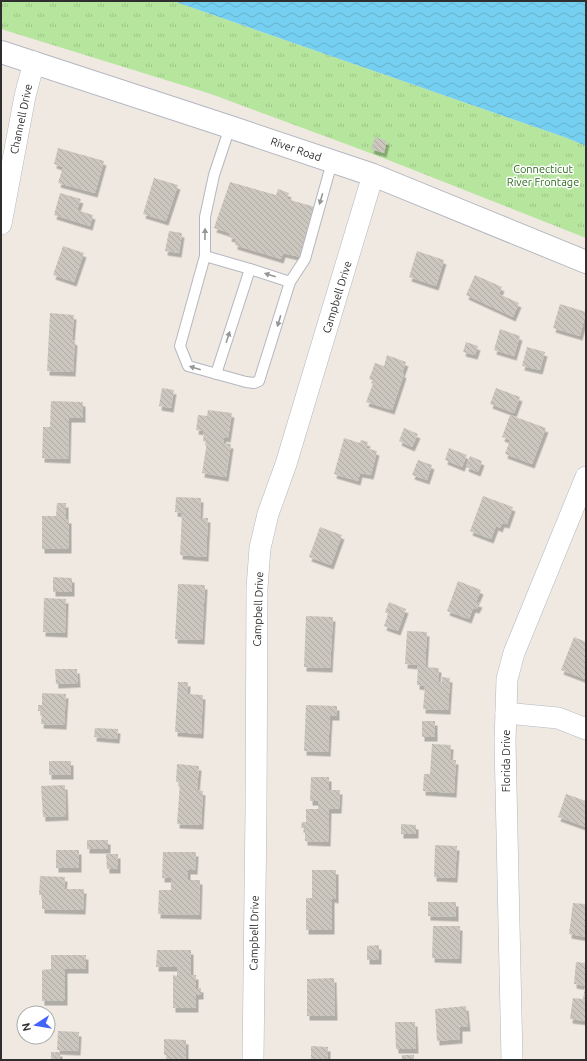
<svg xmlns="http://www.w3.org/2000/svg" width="587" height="1061" viewBox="0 0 587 1061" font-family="Ubuntu,sans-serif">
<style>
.park{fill:url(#park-tufts)}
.water{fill:url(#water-waves)}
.building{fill:url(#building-back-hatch);filter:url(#shadow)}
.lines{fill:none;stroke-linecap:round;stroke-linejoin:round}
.lane-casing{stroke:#b4b7c1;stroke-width:12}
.street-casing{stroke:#b4b7c1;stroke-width:22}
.secondary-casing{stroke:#b4b7c1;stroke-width:24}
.lane{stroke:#fff;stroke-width:10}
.street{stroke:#fff;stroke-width:21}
.secondary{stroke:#fff;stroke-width:22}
.oneway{fill:#969696}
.labels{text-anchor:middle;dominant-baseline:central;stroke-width:3;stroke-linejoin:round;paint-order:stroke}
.street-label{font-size:11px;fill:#2e2e2e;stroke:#fff}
.park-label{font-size:11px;fill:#2c6e1b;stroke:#fff}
</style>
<defs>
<pattern id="park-tufts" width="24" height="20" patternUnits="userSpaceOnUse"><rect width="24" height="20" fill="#b6e59e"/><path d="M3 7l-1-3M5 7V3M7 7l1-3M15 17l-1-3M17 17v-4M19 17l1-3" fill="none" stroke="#9dc588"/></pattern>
<pattern id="water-waves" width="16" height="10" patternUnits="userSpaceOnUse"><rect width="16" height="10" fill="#75cff0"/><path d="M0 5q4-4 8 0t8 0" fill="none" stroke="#66b2ce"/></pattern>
<pattern id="building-back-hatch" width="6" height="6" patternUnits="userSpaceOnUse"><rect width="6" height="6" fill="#cbc7bf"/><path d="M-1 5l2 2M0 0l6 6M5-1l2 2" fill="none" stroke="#afaba4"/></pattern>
<filter id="shadow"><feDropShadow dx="2.5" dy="4.5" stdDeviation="0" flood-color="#0004"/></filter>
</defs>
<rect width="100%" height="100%" fill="#efe9e1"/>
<path class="park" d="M1 1H173L567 138 586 146V238L373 154 211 94 1 29Z"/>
<path class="water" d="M173 1H586V146L567 138Z"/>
<g class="building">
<path d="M375 137 387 141 384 153 371 149Z"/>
<path d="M58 148 104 161 95 193 58 183 63 167 54 164Z"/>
<path d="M154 178 178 185 166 221 143 214Z"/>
<path d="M230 182 276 195 278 189 289 193 287 199 315 207 300 257 283 253 281 259 235 245 236 239 229 237 230 233 214 228Z"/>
<path d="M60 193 81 199 77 210 93 215 90 226 54 215Z"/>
<path d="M169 231 182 233 179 253 165 251Z"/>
<path d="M63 246 84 253 74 282 53 275Z"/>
<path d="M417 251 444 260 436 286 409 277Z"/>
<path d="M475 275 502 287 499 294 519 303 513 317 466 295Z"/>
<path d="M560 304 586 312 580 336 553 328Z"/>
<path d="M50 313 74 315 72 340 75 341 73 372 47 371Z"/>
<path d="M500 329 520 336 514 356 494 350Z"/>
<path d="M466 342 478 346 475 355 463 352Z"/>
<path d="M527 347 545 352 540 370 522 366Z"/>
<path d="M387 355 406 362 402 373 404 374 392 410 366 402 374 381 369 379 375 363 384 366Z"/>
<path d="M162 388 174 390 171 408 159 406Z"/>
<path d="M496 388 520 397 514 413 490 404Z"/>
<path d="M51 401 83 402V418H69L68 459 42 458 43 427H50Z"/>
<path d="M208 410 232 413 228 438 224 437 223 443 231 444 226 477 202 473 207 442 203 441 204 431 196 430 198 415 207 416Z"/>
<path d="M510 415 546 428 532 464 505 454 510 440 502 437Z"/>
<path d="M404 428 418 434 412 447 399 441Z"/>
<path d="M344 438 360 443 361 440 368 442 366 448 377 451 371 475 360 473 358 481 334 474Z"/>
<path d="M449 448 467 455 462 467 445 460Z"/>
<path d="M470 456 482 461 478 472 466 467Z"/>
<path d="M418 460 432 465 427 480 412 475Z"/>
<path d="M483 496 513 507 507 524 502 523 500 528 496 526 491 539 470 531Z"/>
<path d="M176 497 201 498 200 518H208L206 557 180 555 182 513 175 512Z"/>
<path d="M57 503H66V519H69V549H42V516H56Z"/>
<path d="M320 527 342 535 331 565 309 557Z"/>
<path d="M53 577 72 578V592H53Z"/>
<path d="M458 581 481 590 476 602 480 603 477 609 473 608 469 619 447 611Z"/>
<path d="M178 584 205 585 202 640 175 639Z"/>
<path d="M44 598 66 599 65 633 43 632Z"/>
<path d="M389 602 406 609 398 631 384 626 388 614 385 612Z"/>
<path d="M306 616 333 617 330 668 304 667Z"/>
<path d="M407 631 427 632 425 667 439 668 438 682H442V677L450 678 448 710 423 709 425 686 417 685 418 665 405 664Z"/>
<path d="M574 637 586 642 585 679 561 670Z"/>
<path d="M55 669H77L78 683 56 684Z"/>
<path d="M178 682H188L187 694 203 695 201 734 175 732Z"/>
<path d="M42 693 66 694 64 725 41 724 42 711H38V705H42Z"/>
<path d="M306 705 337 706V716H330L328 752 304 751Z"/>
<rect x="422" y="721" width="13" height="16"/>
<path d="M95 728 118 729 117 739 94 737Z"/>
<path d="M432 744 451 745 450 760H456L454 793 423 791 424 774H430Z"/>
<rect x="49" y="761" width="22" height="14"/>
<path d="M177 764 199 766 197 790 203 791 201 825 177 824 180 782H176Z"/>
<path d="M311 777H329V790H340L339 809H329L328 842 305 841V828H301L302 822H306V809H318V801H310Z"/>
<path d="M65 785 66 816 43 817 41 786Z"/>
<path d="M566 794 586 801V827L558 817Z"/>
<path d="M401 824 416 825V834H401Z"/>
<rect x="87" y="840" width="21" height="9"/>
<path d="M435 845 457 846 455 878 434 877Z"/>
<rect x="56" y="850" width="23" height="18"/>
<path d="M163 852H196L195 870H188V880H200L199 915 158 914 159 890H171V878H162Z"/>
<path d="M106 854H118V869H107Z"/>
<path d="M312 870H336V899L332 898V930H306V898H312Z"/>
<path d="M40 876 65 877 64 889H84L83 910 42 909V895H39Z"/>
<path d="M428 902H456V917L428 916Z"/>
<path d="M573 903 586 904V937L569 934Z"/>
<path d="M433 926H460L459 959 432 958Z"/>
<path d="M379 945V960H367V946Z"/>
<path d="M157 950H191V975H196V988H201V995H196V1008H173V975L177 976V967H156Z"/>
<path d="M51 955H86V969H65V1001H42V970L51 969Z"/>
<path d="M576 962 586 963V986L574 984Z"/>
<path d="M334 978 335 1016H307V979Z"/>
<path d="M585 987 586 1021 570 1019 573 998 583 999Z"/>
<path d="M466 1006 468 1027H460V1039L437 1041 435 1009Z"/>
<path d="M395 1022H415L416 1049H396Z"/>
<path d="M58 1031 79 1032 78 1051 57 1050Z"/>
<path d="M164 1039 186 1040V1060H167V1055H164Z"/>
<path d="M311 1046 328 1047V1060H311Z"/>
<rect x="51" y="1052" width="9" height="8"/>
<rect x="402" y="1055" width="12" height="5"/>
</g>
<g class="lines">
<g class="lane-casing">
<g id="lane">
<path d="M230 127 214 175 205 217V256L180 346 188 366 246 382 254 383 259 381 290 282 305 259 332 162"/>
<path d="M205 256 250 269 216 374"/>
<path d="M250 269 290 282"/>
</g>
</g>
<g class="street-casing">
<g id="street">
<path d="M1 224 25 96 34 62"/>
<path d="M506 713 558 718 586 729"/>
<path d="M253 1060 256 811 257 588 260 548 268 514 286 464 373 175"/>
<path d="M512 1060 505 742 507 679 514 653 586 477"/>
</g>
</g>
<g class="secondary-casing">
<path id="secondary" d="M1 52 230 127 373 175 586 262"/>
</g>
<use href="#lane" class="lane"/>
<use href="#street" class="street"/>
<use href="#secondary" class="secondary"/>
</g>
<defs><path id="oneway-solid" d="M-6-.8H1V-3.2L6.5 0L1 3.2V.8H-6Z"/></defs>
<g class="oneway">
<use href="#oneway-solid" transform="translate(321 199) rotate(106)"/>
<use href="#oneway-solid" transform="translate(205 234) rotate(-89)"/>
<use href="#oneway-solid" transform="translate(270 275) rotate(-162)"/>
<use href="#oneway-solid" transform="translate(279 321) rotate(107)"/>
<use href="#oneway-solid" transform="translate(228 337) rotate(-72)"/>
<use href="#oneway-solid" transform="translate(195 368) rotate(-163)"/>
</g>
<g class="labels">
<g class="street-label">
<text transform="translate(21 119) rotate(-78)">Channell Drive</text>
<text transform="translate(296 149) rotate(19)">River Road</text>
<text transform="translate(337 297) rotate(-73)">Campbell Drive</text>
<text transform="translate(258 609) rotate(-88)">Campbell Drive</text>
<text transform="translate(506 761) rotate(-90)">Florida Drive</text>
<text transform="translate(254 933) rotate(-89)">Campbell Drive</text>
</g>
<g class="park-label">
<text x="543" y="169">Connecticut<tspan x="543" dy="13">River Frontage</tspan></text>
</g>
</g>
<rect width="587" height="1061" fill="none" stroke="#2e2e2e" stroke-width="4"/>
<g transform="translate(36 1025) rotate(258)"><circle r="19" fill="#ffffff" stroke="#ababab"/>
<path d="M0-3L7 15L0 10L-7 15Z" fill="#4264fb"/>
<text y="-6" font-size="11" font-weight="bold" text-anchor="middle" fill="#2e2e2e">N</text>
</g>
</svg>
